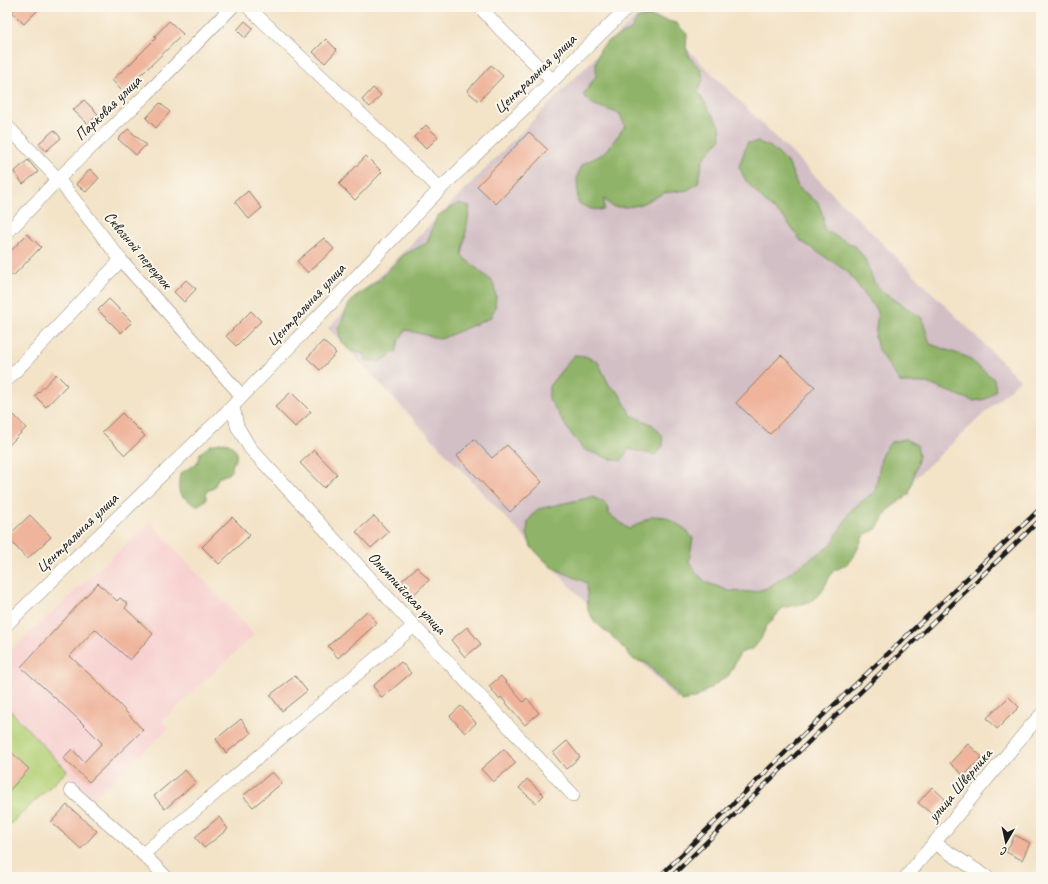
<svg xmlns="http://www.w3.org/2000/svg" width="1048" height="884" viewBox="0 0 1048 884" font-family="Caveat,sans-serif">
<style>
.built{fill:#f7d0d0}
.industrial{fill:#d2bec5}
.green{fill:#b4d178;stroke:#68764a}
.forest{fill:#8fb368;stroke:#566842}
.building{fill:#efb49b}
.lines{fill:none;stroke-linecap:round;stroke-linejoin:round}
.minor-casing{stroke:#888072;stroke-width:14}
.minor{stroke:#fff;stroke-width:13}
.rail-casing{stroke:#1c1c1c;stroke-width:4.5}
.rail{stroke:#fbf7ec;stroke-width:3;stroke-dasharray:9;stroke-linecap:butt}
.labels{text-anchor:middle;dominant-baseline:central;stroke-width:4;stroke-linejoin:round;paint-order:stroke}
.street-label{font-size:16px;fill:#1c1c1c;stroke:#fbf7ec}
</style>
<rect width="100%" height="100%" fill="#fbf7ec"/>
<filter id="ink" filterUnits="userSpaceOnUse"><feTurbulence type="fractalNoise" baseFrequency=".025" numOctaves="2"/><feDisplacementMap in="SourceGraphic" scale="8" xChannelSelector="R" yChannelSelector="G"/><feConvolveMatrix kernelMatrix="1 2 1 2 8 2 1 2 1" color-interpolation-filters="sRGB"/></filter>
<filter id="wash" filterUnits="userSpaceOnUse"><feTurbulence type="fractalNoise" baseFrequency=".012" numOctaves="4" result="noise"/><feDisplacementMap in="SourceGraphic" scale="16" xChannelSelector="R" yChannelSelector="G"/><feGaussianBlur stdDeviation="0.9" result="paint"/><feColorMatrix in="noise" values="0 0 0 0 0 0 0 0 0 0 0 0 0 0 0 0 0 1.4 0 .05"/><feComposite in="paint" operator="in"/></filter>
<g filter="url(#wash)">
<rect width="100%" height="100%" fill="#f3e3c7"/>
<path class="built" d="M150 522 254 635 162 721 168 729 92 799 7 707V654Z"/>
<path class="industrial" d="M645 7 1020 380 677 700 328 328Z"/>
<path class="green" d="M7 707 67 771 7 827Z"/>
<g class="forest">
<path d="M648 16 676 23 687 34 686 48 691 59 701 69 703 79 698 92 720 127 721 138 703 159 698 183 688 190 664 193 639 205 626 207H613L604 199V210L591 209 578 203 577 176 583 164 605 153 625 126 620 114 592 104 583 95 596 76V62L600 49 610 40 631 30 637 19Z"/>
<path d="M758 142 771 147 789 164 798 187 818 203 823 215 824 230 855 246 865 259 874 282 882 291 922 318 930 344 967 357 994 379 996 390 986 399 973 401 927 383H901L878 350 875 337 878 312 848 272 801 241 785 219 765 202 746 181 739 167 747 143Z"/>
<path d="M459 203 470 207 462 256 493 282 496 296 495 308 490 318 441 339 406 330 399 340 396 352 378 362 365 360 364 354 351 351 341 342 338 328 349 304 358 294 379 280 403 255 427 243 437 216Z"/>
<path d="M574 355 585 356 598 362 609 385 619 393 631 415 653 425 662 435 663 446 655 455 629 449 621 461 610 459 583 449 569 431 549 399V386Z"/>
<path d="M905 439 917 445 919 456 909 494 889 509 876 529 864 535 853 558 844 566 833 571 821 593 810 602 783 608 766 627 761 639 753 649 740 653 729 675 696 698 682 701 646 663 634 660 616 640 595 622 588 611 587 583 551 567 531 547 527 533 528 521 538 509 592 497 606 503 609 514 629 529 653 516 666 517 685 529 693 538 689 561 696 573 706 582 729 591 754 592 767 588 831 545 851 510 875 491 882 454 891 442Z"/>
<path d="M225 442 233 447 237 453 236 458 233 464 231 471 228 474 218 478 214 488 207 491 206 493V500L197 506C194 505 182 496 180 494 178 490 179 478 180 474L197 463 200 453 208 447 210 445Z"/>
</g>
<g id="blocks">
<g class="building">
<path d="M17 7H41L24 24 12 12Z"/>
<path d="M169 21 183 34 143 73V72L122 91 112 80 132 62 156 38 154 37Z"/>
<path d="M245 21 253 28 245 38 237 30Z"/>
<path d="M326 39 337 50 325 63 313 52Z"/>
<path d="M491 65 503 76 479 101 467 91Z"/>
<path d="M373 88 381 95 370 107 362 100Z"/>
<path d="M84 100 98 114 88 124 73 110Z"/>
<path d="M160 103 170 112 156 128 146 118Z"/>
<path d="M426 125 438 137 426 149 414 137Z"/>
<path d="M128 129 146 145 136 155 118 139Z"/>
<path d="M54 130 61 138 46 151 39 143Z"/>
<path d="M529 132 548 150 496 204 477 186Z"/>
<path d="M366 156 382 172 355 200 339 184Z"/>
<path d="M28 160 38 172 23 184 14 172Z"/>
<path d="M90 169 99 178 86 192 76 184Z"/>
<path d="M248 191 262 208 249 219 235 202Z"/>
<path d="M27 234 41 247 13 276 7 271V255Z"/>
<path d="M324 238 334 249 308 273 297 261Z"/>
<path d="M186 280 196 289 184 302 174 292Z"/>
<path d="M109 299 132 322 121 333 98 310Z"/>
<path d="M251 311 261 321 236 346 226 336Z"/>
<path d="M323 341 336 353 320 370 307 358Z"/>
<path d="M781 355 815 387 770 434 736 403Z"/>
<path d="M56 374 67 385 46 407 35 396Z"/>
<path d="M291 392 311 412 295 427 275 407Z"/>
<path d="M122 413 145 436 125 455 102 432Z"/>
<path d="M14 415 26 428 7 447V422Z"/>
<path d="M474 439 492 458 507 445 542 482 510 512 457 456Z"/>
<path d="M314 450 337 474 324 488 300 463Z"/>
<path d="M30 515 51 537 27 559 7 537Z"/>
<path d="M374 516 389 532 371 548 356 532Z"/>
<path d="M232 517 250 535 219 564 202 547Z"/>
<path d="M417 567 429 580 411 597 399 583Z"/>
<path d="M98 583 117 601 120 598 128 604 125 608 153 634 130 660 95 629 70 656 103 687 143 730 89 782 63 758 72 749 84 762 102 743 76 717 21 667Z"/>
<path d="M367 611 377 623 338 658 328 646Z"/>
<path d="M467 627 481 644 465 657 451 640Z"/>
<path d="M401 662 411 673 382 698 373 686Z"/>
<path d="M295 676 307 691 282 711 270 695Z"/>
<path d="M501 676 523 702 527 698 539 713 525 725 501 697 499 699 489 686Z"/>
<path d="M1009 697 1019 707 997 729 987 718Z"/>
<path d="M461 706 476 723 465 733 450 716Z"/>
<path d="M241 719 251 733 226 753 216 739Z"/>
<path d="M567 741 580 757 566 769 553 753Z"/>
<path d="M968 744 982 757 964 776 950 763Z"/>
<path d="M7 748 29 769 7 793Z"/>
<path d="M504 749 516 763 493 782 481 769Z"/>
<path d="M185 770 196 782 165 809 154 796Z"/>
<path d="M272 772 282 783 253 807 243 796Z"/>
<path d="M527 779 544 795 536 803 519 788Z"/>
<path d="M932 787 945 799 932 814 918 803Z"/>
<path d="M67 805 97 831 81 849 51 822Z"/>
<path d="M219 817 228 829 204 848 195 837Z"/>
<path d="M1015 835 1030 843 1022 860 1006 852Z"/>
</g>
</g>
</g>
<g filter="url(#ink)">
<use href="#blocks" fill-opacity="0" stroke="#888072" stroke-width="1"/>
<g class="lines">
<g class="minor-casing">
<g id="minor">
<path d="M248 7 440 189"/>
<path d="M480 7 501 30 553 81"/>
<path d="M7 126 58 179 121 260 242 396"/>
<path d="M7 233 58 179 147 94 232 7"/>
<path d="M7 380 121 260"/>
<path d="M233 406 237 426 250 448 414 626 573 795"/>
<path d="M7 624 233 406 440 189 540 93 628 7"/>
<path d="M71 790 143 854 166 877"/>
<path d="M934 843 987 877"/>
<path d="M143 854 414 626"/>
<path d="M906 877 1029 728 1041 715"/>
</g>
</g>
<use href="#minor" class="minor"/>
<g class="rail-casing">
<g id="rail">
<path d="M659 877 815 723 1041 508"/>
<path d="M671 877 821 730 1041 519"/>
</g>
</g>
<use href="#rail" class="rail"/>
</g>
</g>
<g class="labels">
<g class="street-label">
<text transform="translate(535 74) rotate(-44)">Центральная улица</text>
<text transform="translate(108 108) rotate(-44)">Парковая улица</text>
<text transform="translate(138 250) rotate(50)">Сквозной переулок</text>
<text transform="translate(306 305) rotate(-47)">Центральная улица</text>
<text transform="translate(77 533) rotate(-44)">Центральная улица</text>
<text transform="translate(407 593) rotate(47)">Олимпийская улица</text>
<text transform="translate(960 785) rotate(-50)">улица Шверника</text>
</g>
</g>
<rect width="1048" height="884" fill="none" stroke="#fbf7ec" stroke-width="24"/>
<g transform="translate(1006 842) rotate(189)" stroke="#fbf7ec" stroke-width="3" paint-order="stroke">
<path d="M0-3L7 15L0 10L-7 15Z" fill="#1c1c1c"/>
<text y="-6" font-size="11" font-weight="bold" text-anchor="middle" fill="#1c1c1c">С</text>
</g>
</svg>
